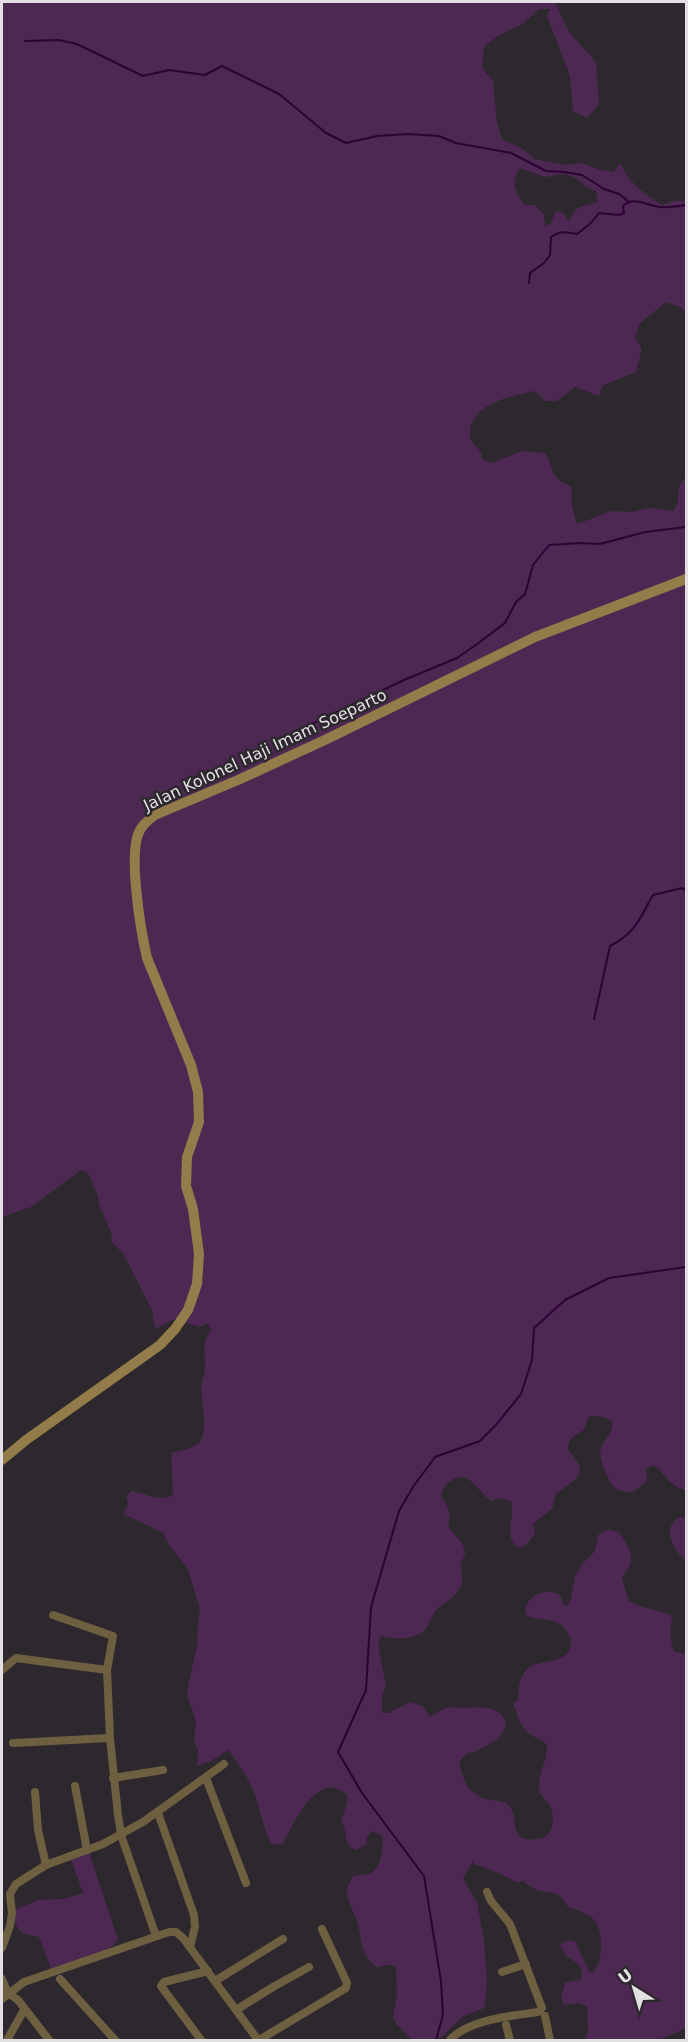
<svg xmlns="http://www.w3.org/2000/svg" width="688" height="2042" viewBox="0 0 688 2042" font-family="'DejaVu Sans',sans-serif">
<style>
.green{fill:#4c2852;fill-rule:evenodd}
.lines{fill:none;stroke-linecap:round;stroke-linejoin:round}
.stream{stroke:#2f0036;stroke-width:2}
.street{stroke:#6d5f40;stroke-width:8}
.secondary{stroke:#937c4a;stroke-width:10}
.labels{text-anchor:middle;dominant-baseline:central;stroke-width:5;stroke-linejoin:round;paint-order:stroke}
.street-label{font-size:16px;fill:#e3e0e3;stroke:#2d282d}
</style>
<rect width="100%" height="100%" fill="#2d282d"/>
<g class="green">
<path d="M2 2H555L569 32 596 62 599 104 587 118 573 111 570 76 547 16 550 9H539L523 24 499 35 484 47 482 68 493 81 497 123 502 139 525 150 534 159 566 165 582 163 598 169 614 172 620 163C627 180 646 196 662 205L674 201H686V313L682 308 666 302 640 323 635 338 642 349 636 372 602 386 599 396 575 387 557 401H545L535 391C514 395 481 402 471 424 470 428 470 435 470 439L481 452 482 459 491 463 522 451 546 453C554 471 551 479 571 486L572 506 577 524 612 511 631 512 650 508 673 511C675 508 677 505 678 501 680 491 676 485 686 478V1490C671 1488 666 1474 653 1465L645 1470 647 1473V1481L634 1492C628 1492 620 1492 615 1488 608 1481 597 1457 601 1447 606 1437 614 1433 612 1421L605 1417 589 1416 584 1430C575 1436 569 1437 568 1449L580 1466 579 1474 575 1480 556 1494 552 1509 533 1524 535 1532C531 1540 529 1544 521 1548 501 1541 516 1519 511 1501L500 1498 492 1501C478 1494 471 1469 452 1480 445 1484 443 1489 441 1496 447 1506 453 1513 448 1525 452 1536 463 1539 465 1551 466 1557 462 1558 461 1564 460 1570 463 1576 462 1582 458 1600 442 1601 434 1613 430 1618 430 1624 426 1629 415 1640 395 1640 381 1636L378 1645 386 1686 382 1696V1713H389L410 1702 423 1706 429 1716C436 1715 439 1710 446 1708 452 1706 458 1708 464 1708 480 1707 499 1705 506 1722L503 1733 498 1739 475 1752 467 1753 459 1762C464 1783 468 1796 492 1800 498 1801 504 1801 509 1806 517 1814 512 1827 519 1835 523 1840 531 1840 536 1839 553 1839 555 1821 551 1808 549 1800 540 1799 539 1790 537 1775 548 1760 547 1745 542 1739 536 1739 530 1734 518 1726 518 1715 513 1703L518 1700C518 1687 519 1675 530 1667 540 1660 570 1664 571 1643 572 1637 565 1628 560 1624 551 1618 538 1620 528 1616L526 1614C522 1596 547 1586 560 1595L564 1606H567L571 1599 575 1576 584 1562 595 1551 598 1535 608 1529 619 1532C625 1540 634 1554 630 1565 628 1569 624 1573 622 1578L629 1601 640 1606 669 1614 672 1616C671 1629 669 1639 674 1651L686 1655V2028L659 2040H585L588 2031 587 2007 580 2003 564 2005 561 1998 565 1983 581 1979C585 1963 573 1963 565 1954 563 1951 562 1948 560 1945L568 1940 576 1942C579 1952 586 1962 588 1971L592 1973C600 1964 600 1959 601 1947 601 1919 593 1915 568 1907 557 1887 553 1896 535 1889 531 1888 527 1884 523 1881L516 1882C502 1874 489 1869 474 1864L473 1861 463 1878 477 1902 484 1940 487 1981 485 2006 482 2009 463 2016 444 2035 433 2040H412L396 2024 393 2016 397 1996 396 1968 394 1965H385L378 1968C358 1954 363 1940 357 1921 354 1913 349 1903 347 1894 346 1887 350 1882 353 1876 358 1875 364 1875 369 1874 382 1868 383 1848 382 1836L372 1831 367 1837 366 1845 355 1850C343 1844 348 1831 341 1821L347 1803V1795C318 1768 295 1822 283 1843L275 1845 271 1844C262 1825 260 1805 251 1786 246 1773 236 1761 228 1750L213 1760 197 1766 198 1750 194 1740 196 1721 188 1698 187 1691 198 1641 197 1633 200 1608 187 1568 170 1546 163 1533 124 1514 128 1504 126 1496 132 1491C145 1494 162 1502 173 1495L171 1453C179 1451 191 1449 198 1444 209 1433 202 1403 201 1389 201 1381 205 1374 205 1366 206 1352 200 1343 211 1331L208 1323 200 1327 174 1319 155 1329 152 1310 124 1255 112 1242 111 1232 99 1205 98 1196 88 1173 81 1170 31 1207 2 1217ZM520 168 545 177 565 174 576 178 586 187 596 191 598 202C583 208 577 202 570 220L567 219 564 213 556 211 550 224 545 226 544 214 534 205H525C515 192 510 183 520 168Z"/>
<path d="M680 1517 686 1518V1562C675 1550 659 1529 680 1517Z"/>
<path d="M89 1852 118 1939C110 1955 69 1963 51 1969L39 1937C36 1936 32 1936 29 1935 16 1933 14 1921 15 1910L38 1900 63 1899 83 1893 71 1859Z"/>
</g>
<g class="lines">
<g class="stream">
<path d="M25 41 59 40 77 44 143 76 169 70 205 75 222 66 279 94 326 133 346 143 377 136 408 134 439 136 456 143 511 153 546 171 564 172 582 175 604 189 619 194 628 201"/>
<path d="M529 283 530 273 544 263 550 255 551 237C560 230 567 232 577 234L591 223 599 213 619 215 624 213 623 206C634 195 647 206 661 207 669 208 678 206 686 205"/>
<path d="M299 730 404 680 457 658 473 647 505 623 516 602 525 594 533 565 549 545 580 543 600 544 645 532 686 527"/>
<path d="M594 1019 610 946C637 932 639 919 653 895L682 888 686 891"/>
<path d="M436 2040 443 2015 441 1981 424 1876 362 1793 338 1752 366 1690 371 1607 399 1511 413 1487 435 1457 480 1441 495 1426 521 1394 532 1360 534 1328 565 1300 609 1278 686 1267"/>
</g>
<g class="street">
<path d="M53 1615 113 1636 107 1670 110 1738 118 1815 121 1835 156 1936"/>
<path d="M2 1670 16 1658 107 1670"/>
<path d="M13 1743 110 1738"/>
<path d="M113 1778 163 1770"/>
<path d="M206 1778 246 1883"/>
<path d="M75 1786 87 1850"/>
<path d="M35 1792 38 1830 46 1865"/>
<path d="M158 1813 194 1915 195 1927 190 1947"/>
<path d="M2 1948 10 1926 12 1913 10 1894 16 1884 46 1865 103 1844 143 1822 224 1764"/>
<path d="M502 1972 526 1964"/>
<path d="M2 1979 8 1993 18 2000 49 2040"/>
<path d="M60 1979 115 2040"/>
<path d="M215 1981 283 1939"/>
<path d="M2 1999 24 1982 169 1932H176L183 1938 258 2040"/>
<path d="M236 2010 273 1987 309 1967"/>
<path d="M545 2016 550 2040"/>
<path d="M506 2025 510 2040"/>
<path d="M7 2040 24 2010"/>
<path d="M201 2040 161 1986 164 1982 208 1971"/>
<path d="M259 2040 346 1988 347 1983 322 1929"/>
<path d="M450 2040C469 2019 512 2016 538 2012L542 2008 510 1924 491 1901 487 1892"/>
</g>
<path class="secondary" d="M2 1460 26 1440 160 1345 175 1329 188 1310 197 1284 199 1254 193 1209 186 1186 187 1157 199 1122 198 1092 191 1065 147 958C141 932 128 855 139 832 142 825 148 820 155 815L238 780 327 739 535 637 686 579"/>
</g>
<g class="labels">
<g class="street-label">
<text transform="translate(265 750) rotate(-25)">Jalan Kolonel Haji Imam Soeparto</text>
</g>
</g>
<rect width="688" height="2042" fill="none" stroke="#e3e0e3" stroke-width="6"/>
<g transform="translate(634 1988) rotate(323)" stroke="#2d282d" stroke-width="4.5" paint-order="stroke">
<path d="M0-4.5L10 22L0 15L-10 22Z" fill="#e3e0e3"/>
<text y="-9" font-size="16" font-weight="bold" text-anchor="middle" fill="#e3e0e3">U</text>
</g>
</svg>
